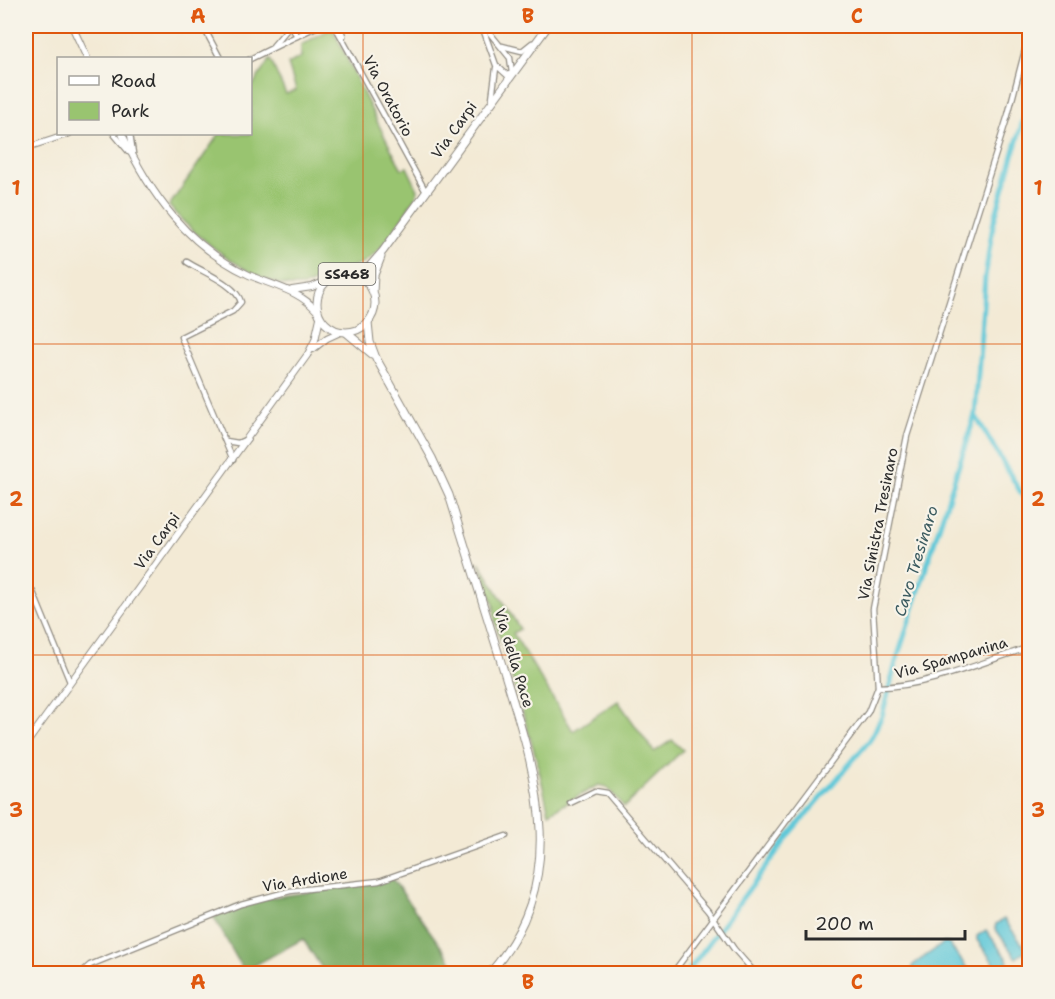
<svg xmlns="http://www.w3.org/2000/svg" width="1055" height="999" viewBox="0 0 1055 999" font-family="'Shantell Sans',sans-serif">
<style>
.green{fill:#99c470;stroke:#62784e;stroke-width:1.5}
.forest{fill:#7aaa62;stroke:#526a46;stroke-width:1.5}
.water{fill:#5ec8d8;stroke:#447a82;stroke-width:1.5}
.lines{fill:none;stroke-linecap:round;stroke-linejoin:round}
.canal{stroke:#5ec8d8;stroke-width:5}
.street-casing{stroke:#8f8a80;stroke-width:7}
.secondary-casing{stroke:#8f8a80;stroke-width:8}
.primary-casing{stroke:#8f8a80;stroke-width:9}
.street{stroke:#fff;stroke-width:4.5}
.secondary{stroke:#fff;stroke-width:6}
.primary{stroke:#fff;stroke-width:7}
.grid{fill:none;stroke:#df570e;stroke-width:1.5;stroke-opacity:0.55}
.labels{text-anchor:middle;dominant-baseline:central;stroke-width:4.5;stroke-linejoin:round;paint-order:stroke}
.shield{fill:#f7f3e8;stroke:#686764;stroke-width:1.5}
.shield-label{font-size:14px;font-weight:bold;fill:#2b2b2b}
.street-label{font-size:15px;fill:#2b2b2b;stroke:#f7f3e8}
.water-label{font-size:16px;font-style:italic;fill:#3a5a5f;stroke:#f7f3e8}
.neatline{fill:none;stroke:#df570e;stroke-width:2}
.grid-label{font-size:20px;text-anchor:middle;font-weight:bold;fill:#df570e}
</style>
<rect width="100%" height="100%" fill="#f7f3e8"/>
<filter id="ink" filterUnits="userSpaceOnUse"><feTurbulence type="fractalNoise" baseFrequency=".0167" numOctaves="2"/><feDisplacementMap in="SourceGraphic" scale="12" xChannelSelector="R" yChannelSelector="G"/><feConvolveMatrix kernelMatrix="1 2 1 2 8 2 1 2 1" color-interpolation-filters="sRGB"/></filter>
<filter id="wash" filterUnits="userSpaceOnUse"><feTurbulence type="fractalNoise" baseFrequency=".008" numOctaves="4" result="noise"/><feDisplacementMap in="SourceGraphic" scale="24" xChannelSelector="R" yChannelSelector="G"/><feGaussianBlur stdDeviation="1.35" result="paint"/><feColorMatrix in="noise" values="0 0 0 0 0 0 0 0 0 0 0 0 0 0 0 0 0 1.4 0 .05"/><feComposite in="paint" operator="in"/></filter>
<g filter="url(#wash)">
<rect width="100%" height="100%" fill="#f3ead5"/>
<g class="green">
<path d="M332 28C356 75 376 124 402 169L407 167 418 190 416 196C402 216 389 243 370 258 358 268 345 266 332 272 322 277 315 284 303 286 261 291 194 236 169 206L219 134H250L251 88 270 59 286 94 296 90 288 64 301 57V45Z"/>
<path d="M479 562 520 629 513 633 573 731 618 701 654 752 672 740 683 750 624 807 607 787 598 785 549 813 536 757 495 621 494 605Z"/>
</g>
<path class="forest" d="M391 877 460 973H325L303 939 244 971 213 916 253 900 354 886Z"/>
<g class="water">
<path d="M1004 919 1025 948 1026 951 1016 958 995 928 996 924Z"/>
<path d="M986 930 1007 959 1008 962 998 969 977 940V936Z"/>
<path d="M944 943 949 944 971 973H912L913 965Z"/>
</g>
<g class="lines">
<g class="canal">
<path d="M975 415 1030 508"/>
<path d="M686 974 790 834 870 740 882 716 896 662 975 415 985 277 993 225 1030 96"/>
</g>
</g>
</g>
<g filter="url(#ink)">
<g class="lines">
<g class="street-casing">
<g id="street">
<path d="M203 26 220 58"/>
<path d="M291 26 297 36 318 26"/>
<path d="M335 26 426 192"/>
<path d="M340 26 343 36"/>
<path d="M482 26 496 65 507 75 512 73 510 58 484 26"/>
<path d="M273 46 290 26"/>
<path d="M502 46 522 51 532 43"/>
<path d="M250 59 297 36"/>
<path d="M492 98 496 68"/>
<path d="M114 134 129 152"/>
<path d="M130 134 133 153"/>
<path d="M26 148 69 134"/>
<path d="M187 262C202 272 236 284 241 302L233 311 181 337 233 460"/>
<path d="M226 441 238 443 247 439"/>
<path d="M26 586 33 592 70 682"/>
<path d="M878 687C927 687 982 662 1030 647"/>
<path d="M570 803 595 791 607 793 708 911 734 949 756 974"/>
<path d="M80 974 90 965 241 904 290 891 379 881 506 836"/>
<path d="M672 974 868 712 878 687 873 609 907 436 1008 115 1030 31"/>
</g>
</g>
<g class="secondary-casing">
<g id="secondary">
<path d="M72 26 87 58"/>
<path d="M122 134C150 194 187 246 249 275 273 286 299 290 317 311"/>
<path d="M292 290 312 287 326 281"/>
<path d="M313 349 327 338 340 332"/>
<path d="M26 744 308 354 315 340 320 318"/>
</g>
</g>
<g class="primary-casing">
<g id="primary">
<circle cx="346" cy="303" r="29"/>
<path d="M349 274 369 267 383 251 548 26"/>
<path d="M373 292 374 275 381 257"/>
<path d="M368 322 370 342 376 358 432 458 449 495C467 552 484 608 502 665 535 772 574 878 489 974"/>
<path d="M347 333 372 354"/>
</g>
</g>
<use href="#street" class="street"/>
<use href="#secondary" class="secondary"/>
<use href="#primary" class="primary"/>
</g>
</g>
<path class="grid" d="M363 26V974M692 26V974M26 344H1030M26 655H1030"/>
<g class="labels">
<rect class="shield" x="318.5" y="263" width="57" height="22" rx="4.5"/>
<g class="shield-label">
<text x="347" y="274">SS468</text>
</g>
<g class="street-label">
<text transform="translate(388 96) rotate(62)">Via Oratorio</text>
<text transform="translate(454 130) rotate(-54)">Via Carpi</text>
<text transform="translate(878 524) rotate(-79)">Via Sinistra Tresinaro</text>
<text transform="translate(157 541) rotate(-54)">Via Carpi</text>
<text transform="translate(514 658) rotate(73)">Via della Pace</text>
<text transform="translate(951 658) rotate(-16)">Via Spampanina</text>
<text transform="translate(305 880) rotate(-9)">Via Ardione</text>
</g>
<g class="water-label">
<text transform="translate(916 561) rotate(-73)">Cavo Tresinaro</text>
</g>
</g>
<rect width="1055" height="999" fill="none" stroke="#f7f3e8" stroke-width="66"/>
<rect x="57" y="57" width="195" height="78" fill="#f7f3e8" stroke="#a5a39c" stroke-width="1.5"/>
<rect x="69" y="76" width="30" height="9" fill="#ffffff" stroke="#a5a39c" stroke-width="1.5"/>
<text x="111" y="87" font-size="18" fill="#2b2b2b">Road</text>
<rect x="69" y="102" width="30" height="18" fill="#99c470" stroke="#a5a39c" stroke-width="1.5"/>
<text x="111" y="117" font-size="18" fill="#2b2b2b">Park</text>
<path d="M806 930v9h159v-9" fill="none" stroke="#2b2b2b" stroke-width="3"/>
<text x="815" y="930" font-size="18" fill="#2b2b2b" stroke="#f7f3e8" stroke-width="4.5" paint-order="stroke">200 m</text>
<rect x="33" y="33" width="989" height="933" class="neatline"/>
<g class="grid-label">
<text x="198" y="23">A</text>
<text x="528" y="23">B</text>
<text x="857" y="23">C</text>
<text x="16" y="195">1</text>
<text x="1038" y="195">1</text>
<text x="16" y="506">2</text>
<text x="1038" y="506">2</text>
<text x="16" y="817">3</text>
<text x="1038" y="817">3</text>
<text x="198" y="989">A</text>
<text x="528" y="989">B</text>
<text x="857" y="989">C</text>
</g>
</svg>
